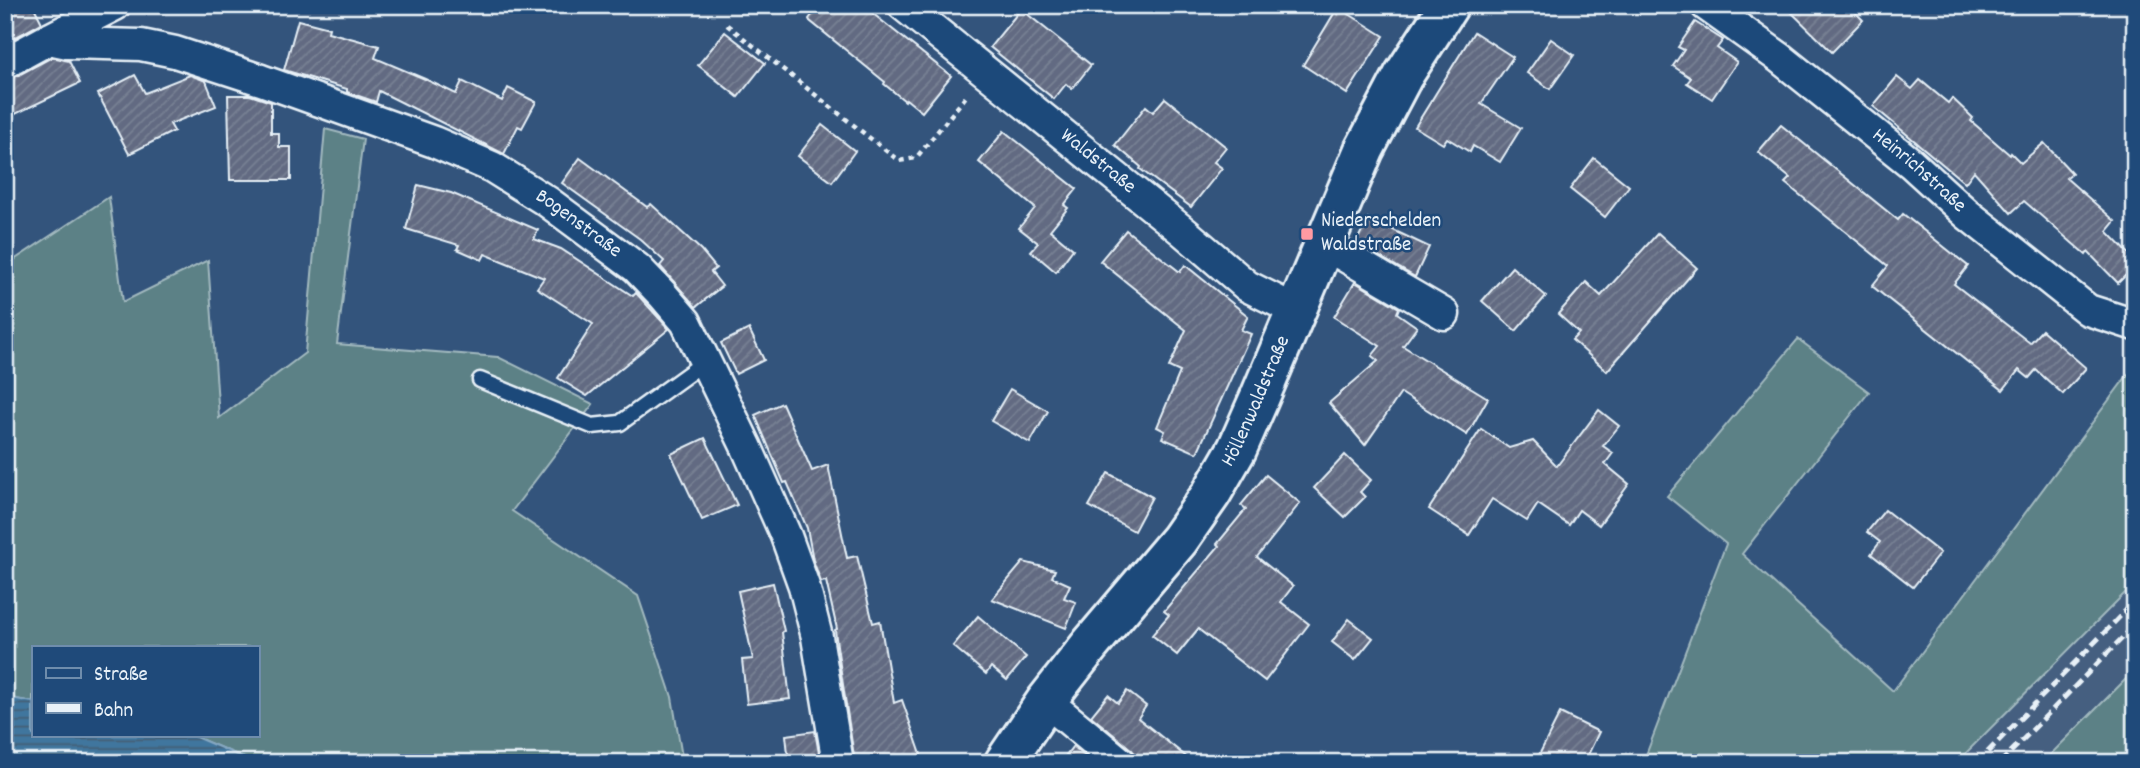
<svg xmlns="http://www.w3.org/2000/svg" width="2140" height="768" viewBox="0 0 2140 768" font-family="Dekko,sans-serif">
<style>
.built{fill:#445e80}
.grass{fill:#5c8186;stroke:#a2b9bf;stroke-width:2}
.water{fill:url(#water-rules);stroke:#84a7c2;stroke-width:2}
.building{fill:url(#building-hatch);stroke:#e8f1f8;stroke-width:2}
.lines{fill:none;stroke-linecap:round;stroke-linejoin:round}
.lane-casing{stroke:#e8f1f8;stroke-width:19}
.street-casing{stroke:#e8f1f8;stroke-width:35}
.secondary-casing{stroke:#e8f1f8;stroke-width:44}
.path{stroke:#e8f1f8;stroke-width:4.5;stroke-dasharray:5 5;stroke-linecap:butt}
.lane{stroke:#1f4a7a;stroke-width:14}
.street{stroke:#1f4a7a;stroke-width:30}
.secondary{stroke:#1f4a7a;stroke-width:38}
.rail{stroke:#e8f1f8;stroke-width:5;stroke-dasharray:10 5;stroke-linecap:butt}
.poi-dot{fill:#ff9aa2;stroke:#1f4a7a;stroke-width:2.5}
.labels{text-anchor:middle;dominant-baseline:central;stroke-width:5;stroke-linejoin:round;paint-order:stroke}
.street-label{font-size:21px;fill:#e8f1f8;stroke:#1f4a7a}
.poi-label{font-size:21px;fill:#e8f1f8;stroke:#1f4a7a;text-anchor:start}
</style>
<defs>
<pattern id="water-rules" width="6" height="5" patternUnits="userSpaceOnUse" patternTransform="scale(1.75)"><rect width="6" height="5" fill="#41769e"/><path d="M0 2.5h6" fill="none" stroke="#445f74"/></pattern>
<pattern id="building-hatch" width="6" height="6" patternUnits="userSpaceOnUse" patternTransform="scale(1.75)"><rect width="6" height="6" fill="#626b82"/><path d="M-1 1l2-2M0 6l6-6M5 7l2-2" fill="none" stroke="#788194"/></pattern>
</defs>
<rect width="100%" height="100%" fill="#33547c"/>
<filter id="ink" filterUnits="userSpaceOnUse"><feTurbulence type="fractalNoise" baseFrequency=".0143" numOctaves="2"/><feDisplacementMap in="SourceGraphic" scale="14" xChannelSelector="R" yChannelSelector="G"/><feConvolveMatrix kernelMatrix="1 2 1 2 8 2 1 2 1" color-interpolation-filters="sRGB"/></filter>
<g filter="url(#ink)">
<path class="built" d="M2135 583V670L2042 763H1956Z"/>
<g class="grass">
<path d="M325 129 363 139 337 344 498 357 593 404 512 511 638 596 672 697 683 763H256L191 735H257V647H33V702L5 697V266L109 197 123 302 208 260 219 418 305 353Z"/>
<path d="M1798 339 1869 392 1742 554 1893 691 2135 365V583L1956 763H1643L1726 544 1667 496Z"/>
<path d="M2135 670V763H2042Z"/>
</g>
<path class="water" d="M5 697 33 702V735H191L256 763H31L5 756Z"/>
<g class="building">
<path d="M5 5H33L42 23 5 43Z"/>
<path d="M820 5H862L951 76 922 112 906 99 905 101 884 84 885 82 810 21 809 19Z"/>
<path d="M1784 5H1848L1863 20 1832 52Z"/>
<path d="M1021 9 1091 65 1072 89 1066 84 1054 99 990 47Z"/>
<path d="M1341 9 1384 36 1347 94 1303 65 1335 12 1338 14Z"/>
<path d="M298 20 329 28 328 32 379 46 375 58 425 79 456 94 462 81 502 101 508 88 536 102 522 128 518 126 504 154 379 91 376 102 347 92V89L284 70Z"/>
<path d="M1695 22 1723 40 1717 48 1737 62 1712 99 1687 83 1691 78 1673 66 1684 50 1678 47Z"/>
<path d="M725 32 765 63 738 97 698 65Z"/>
<path d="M1474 32 1513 57 1481 104 1521 128 1500 162 1473 146 1470 152 1447 138 1443 144 1415 127Z"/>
<path d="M1551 39 1574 55 1550 89 1527 73Z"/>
<path d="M52 57 69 61 80 83 5 119V80L13 78Z"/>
<path d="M135 75 145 93 190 75 206 81 216 106 170 124 174 131 129 154 98 94Z"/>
<path d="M1897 77 1912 89 1920 80 1948 103 1952 98 1973 118 1971 121 2010 155 2011 153 2021 163 2044 143 2072 173 2066 178 2115 221 2107 231 2135 260V266L2118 283 2088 252 2086 255 2024 201 2011 213 1974 171 1965 183 1873 106Z"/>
<path d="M228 95H250L271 102V133H279V147H291V180H230Z"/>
<path d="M1165 98 1226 147 1214 162 1222 168 1191 207 1140 169 1141 167 1115 145 1146 106 1153 112Z"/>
<path d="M822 125 855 151 832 182 798 156Z"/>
<path d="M1781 125 1898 220 1903 214 1968 266 1954 284 2030 343 2042 330 2086 368 2063 394 2036 370 2029 378 2019 370 2003 390 1872 286 1888 266 1785 183 1790 178 1758 152Z"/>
<path d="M1004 131 1077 189 1064 205 1068 208 1050 230 1073 249 1056 272 1031 251 1038 243 1019 228 1035 208 979 162Z"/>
<path d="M580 158 647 207 651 204 701 250 716 268 711 272 722 286 696 307 660 266 664 261 640 239 562 183Z"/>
<path d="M1594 158 1629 186 1605 217 1570 189Z"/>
<path d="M418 185 451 193 538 230 534 239 561 249 633 296 636 293 669 329 587 396 558 378 593 324 537 288 544 278 485 254 482 260 457 249 459 245 406 229Z"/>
<path d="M1368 218 1429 247 1415 277 1356 243Z"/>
<path d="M1126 230 1180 272 1185 265 1248 316 1241 330 1251 334 1197 453 1162 438 1165 431 1157 427 1180 372 1169 367 1186 330 1100 261Z"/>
<path d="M1658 233 1697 268 1607 371 1572 340 1579 333 1558 314 1586 282 1601 296Z"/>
<path d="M1512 267 1546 296 1516 331 1482 301Z"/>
<path d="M1355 282 1399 308 1397 313 1417 327 1403 346 1488 398 1467 435 1401 393 1365 445 1329 403 1378 361 1372 356 1380 346 1334 317Z"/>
<path d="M749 329 764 360 736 374 721 343Z"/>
<path d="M1010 389 1048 411 1030 443 991 421Z"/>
<path d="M782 403 812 471 828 465 847 558 857 556 873 623 880 621 894 703 902 700 924 763H855L837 646 835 630 837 629 826 581 821 582 813 560 807 528 787 482 784 483 755 415Z"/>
<path d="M1599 410 1619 426 1603 446 1613 453 1605 464 1629 484 1599 525 1579 510 1569 525 1538 504 1527 521 1492 499 1469 535 1429 509 1481 429 1509 448 1533 441 1557 466Z"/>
<path d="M705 438 737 505 702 520 671 454Z"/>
<path d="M1345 455 1371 480 1360 492 1365 497 1345 517 1314 488Z"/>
<path d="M1108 473 1152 497 1134 531 1089 506Z"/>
<path d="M1266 475 1300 503 1257 557 1293 586 1281 602 1309 624 1265 681 1198 629 1177 655 1152 635 1169 615 1164 611 1219 546 1217 544 1246 509 1241 505Z"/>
<path d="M1885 510 1940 553 1913 587 1871 554 1880 542 1867 532Z"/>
<path d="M1023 562 1055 570 1052 577 1070 585 1064 598 1076 602 1066 628 992 599Z"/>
<path d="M773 583 784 631 782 632 790 699 747 704 742 660 753 659 738 591Z"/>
<path d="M978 616 1026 657 1007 680 991 667 986 674 953 646Z"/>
<path d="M1349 619 1373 638 1355 660 1332 642Z"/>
<path d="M1127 691 1146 706 1138 718 1194 763H1138L1137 756 1132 750 1091 716 1108 695 1118 703Z"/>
<path d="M1560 713 1599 732 1584 763H1535Z"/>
<path d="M815 731 820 759 789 763 786 735Z"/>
<path d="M1073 746 1093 763H1060Z"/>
</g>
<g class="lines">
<g class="lane-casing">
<path id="lane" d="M480 380 592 426 620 423 706 361"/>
</g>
<g class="street-casing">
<g id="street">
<path id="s1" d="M903 5 1184 232 1247 286 1297 311"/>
<path id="s2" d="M1706 5 1780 58 1911 163 1967 214 2088 310 2135 325"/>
<path d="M49 39 115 5"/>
<path id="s3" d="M5 63 49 39 68 43 141 45 175 52 261 80 434 142 492 167 548 202 637 268 662 294 686 322 747 448 786 536 804 586 817 637 838 763"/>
<path d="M1324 244 1444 314"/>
<path d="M1046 701 1121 763"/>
</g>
</g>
<g class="secondary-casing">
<g id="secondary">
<path id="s4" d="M1004 763 1046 701 1090 645 1179 540 1211 494 1237 449 1259 399 1364 150 1403 76 1449 5"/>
</g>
</g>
<path class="path" d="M727 25 899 161 916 158 968 94"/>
<use href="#lane" class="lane"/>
<use href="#street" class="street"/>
<use href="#secondary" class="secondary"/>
<g class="rail">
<path d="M1977 763 2135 601"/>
<path d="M2000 763 2135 625"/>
</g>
</g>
</g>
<rect class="poi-dot" x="1300" y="227" width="14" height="14" rx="3.5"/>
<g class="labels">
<g class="street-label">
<text stroke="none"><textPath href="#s1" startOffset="250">Waldstraße</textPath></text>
<text stroke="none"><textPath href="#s2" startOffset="270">Heinrichstraße</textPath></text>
<text stroke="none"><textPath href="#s3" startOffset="618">Bogenstraße</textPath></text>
<text stroke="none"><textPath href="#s4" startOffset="443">Höllenwaldstraße</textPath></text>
</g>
<g class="poi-label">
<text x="1321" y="222">Niederschelden<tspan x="1321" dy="24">Waldstraße</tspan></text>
</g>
</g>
<rect width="2140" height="768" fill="none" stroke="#1f4a7a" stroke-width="28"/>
<rect x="14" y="14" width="2112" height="740" fill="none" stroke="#e8f1f8" stroke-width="2.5" filter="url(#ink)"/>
<rect x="32" y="646" width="228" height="91" fill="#1f4a7a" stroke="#6f8dac" stroke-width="2"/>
<rect x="46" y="668" width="35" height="10" fill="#1f4a7a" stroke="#6f8dac" stroke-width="2"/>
<text x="94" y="680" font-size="21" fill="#e8f1f8">Straße</text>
<rect x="46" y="703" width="35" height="10" fill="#e8f1f8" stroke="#6f8dac" stroke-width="2"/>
<text x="94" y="716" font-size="21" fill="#e8f1f8">Bahn</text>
</svg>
